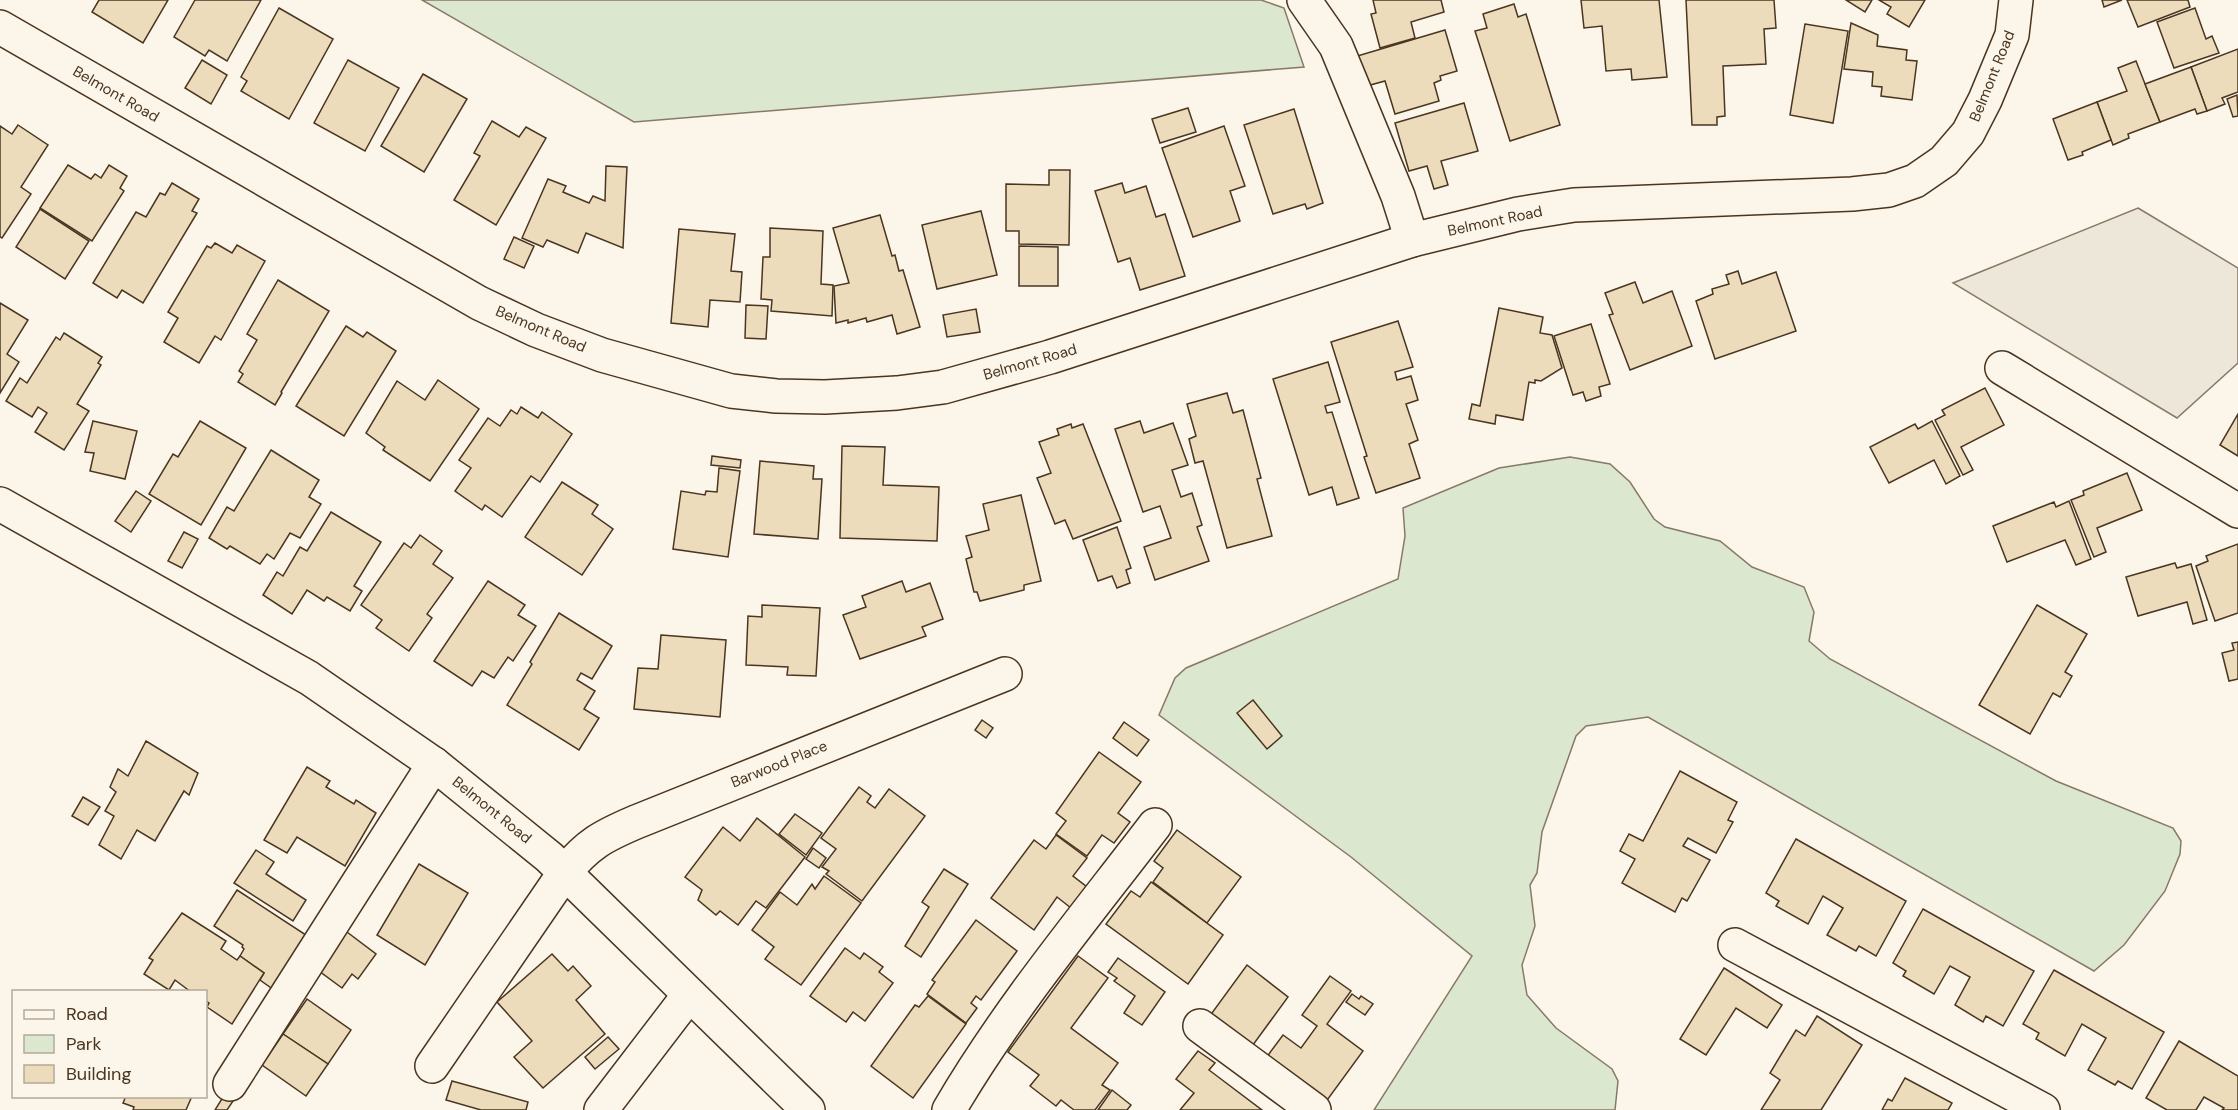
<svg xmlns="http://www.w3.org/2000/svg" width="2238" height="1110" viewBox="0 0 2238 1110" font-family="'DM Sans',sans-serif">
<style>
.green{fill:#dce7d0;stroke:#887966;stroke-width:1.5}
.parking{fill:#ede7d9;stroke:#887966;stroke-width:1.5}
.building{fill:#ecdcbc;stroke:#4a3520;stroke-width:1.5}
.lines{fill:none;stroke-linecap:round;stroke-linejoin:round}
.minor-casing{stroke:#4a3520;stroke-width:36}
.minor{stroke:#fbf6e9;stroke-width:33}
.labels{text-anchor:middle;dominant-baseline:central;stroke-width:4.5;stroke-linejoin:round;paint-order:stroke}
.street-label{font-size:15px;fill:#4a3520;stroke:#fbf6e9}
</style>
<rect width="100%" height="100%" fill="#fbf6e9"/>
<g class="green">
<path d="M422 0H1261L1284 8 1304 67 634 122Z"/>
<path d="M1570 457 1610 464 1630 482 1654 519 1665 527 1720 541 1752 567 1804 587 1814 612 1809 641 1830 659 2056 781 2173 828 2181 841 2180 854 2165 891 2124 945 2094 971 1648 717 1586 726 1576 736 1542 832 1537 873 1530 885 1535 926 1522 965 1527 995 1556 1028 1612 1069 1618 1081 1615 1110H1374L1472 956 1351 857 1159 715 1175 678 1186 668 1398 579 1405 536 1403 508 1499 468Z"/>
</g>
<path class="parking" d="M2138 208 2238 268V363L2177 418 1953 283Z"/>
<g class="building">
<path d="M99 0H168L143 43 92 12Z"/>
<path d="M195 0H261L227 61 209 50 205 56 174 37Z"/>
<path d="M1373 0H1441L1444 12 1411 22 1415 38 1380 48 1371 14 1376 13Z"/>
<path d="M1581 0H1659L1667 77 1632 80 1631 69 1606 71 1602 26 1584 28Z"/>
<path d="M1686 0H1774L1776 28 1764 29 1766 64 1723 66 1725 116 1717 117V125H1692Z"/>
<path d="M1846 0H1872L1865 12Z"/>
<path d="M1879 0H1925L1909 27 1887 14 1891 7Z"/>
<path d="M2102 0H2122L2104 7Z"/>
<path d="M2127 0H2188L2190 7 2138 27Z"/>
<path d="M1514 4 1518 17 1526 14 1560 125 1510 141 1475 31 1487 28 1483 14Z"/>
<path d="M279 8 333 39 289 119 241 91 247 81 241 77Z"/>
<path d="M2195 8 2206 39 2212 36 2219 53 2174 68 2157 22Z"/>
<path d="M1851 23 1878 35 1877 46 1907 50 1906 60 1917 61 1912 100 1881 96 1882 87 1872 86 1873 72 1844 69Z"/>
<path d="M1805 24 1848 31 1833 123 1790 115Z"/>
<path d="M1445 30 1457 71 1440 76 1441 80 1434 83 1439 101 1395 114 1385 81 1363 87 1354 57Z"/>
<path d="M2238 49V92L2222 98 2225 104 2207 111 2191 67Z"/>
<path d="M202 60 227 75 211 104 185 88Z"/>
<path d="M348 60 399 88 365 151 314 123Z"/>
<path d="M2136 61 2160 122 2128 134 2129 138 2113 145 2097 102 2127 91 2118 68Z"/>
<path d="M2191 67 2207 111 2197 114 2195 109 2160 122 2145 84Z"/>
<path d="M423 74 467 99 424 172 381 146Z"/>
<path d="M2237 95 2238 116 2233 117 2227 99Z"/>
<path d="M2097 102 2111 140 2082 152 2083 155 2068 160 2053 119Z"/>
<path d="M1464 103 1478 151 1441 161 1448 185 1434 189 1427 166 1409 171 1395 123Z"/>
<path d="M1188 108 1196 132 1160 143 1152 119Z"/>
<path d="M1294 109 1323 203 1307 209 1305 204 1273 214 1244 125Z"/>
<path d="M492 121 519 137 526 127 546 138 496 225 454 200 480 156 474 153Z"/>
<path d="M18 125 48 145 21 187 31 194 2 238 0 237V126L12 134Z"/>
<path d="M1224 126 1245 186 1230 191 1240 221 1193 237 1162 148Z"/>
<path d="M68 165 91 179 95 174 101 178 109 165 127 176 120 188 124 191 92 241 40 208Z"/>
<path d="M606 166 627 167 623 248 586 233 578 253 547 240 543 247 522 238 548 179 566 186 563 192 589 203 593 196 605 201Z"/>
<path d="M1049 170H1070L1069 245 1019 244V231H1006V184L1049 185Z"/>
<path d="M172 183 199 199 192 211 197 213 143 303 122 290 117 298 93 283 136 212 146 217 160 193 165 195Z"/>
<path d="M1122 183 1125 193 1146 186 1156 217 1165 214 1185 276 1140 290 1130 258 1118 262 1095 191Z"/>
<path d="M40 209 89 241 65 279 16 247Z"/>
<path d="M981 211 997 275 937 289 922 225Z"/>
<path d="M880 215 892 256 895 255 899 271 903 270 920 327 897 334 892 315 867 322 866 318 848 323V320L836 323 834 286 849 283 833 228Z"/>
<path d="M770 228 823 231 821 284 833 285 832 316 771 311 772 300 761 299 763 257H770Z"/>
<path d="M679 229 735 234 731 271 742 272 740 302 710 300 708 327 671 323Z"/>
<path d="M514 237 534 246 524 268 504 259Z"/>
<path d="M215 243 232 253 237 245 265 261 221 340 215 336 199 363 164 342 178 318 168 312 207 246 211 248Z"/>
<path d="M1019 246 1058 247V286H1019Z"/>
<path d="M1738 271 1742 284 1776 272 1796 331 1715 359 1696 301 1713 294 1712 289 1729 284 1726 275Z"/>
<path d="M278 280 329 311 281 392 282 393 275 405 238 382 243 374 239 371 257 340 247 334Z"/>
<path d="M1635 282 1643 303 1672 291 1692 346 1630 370 1609 315 1613 314 1605 293Z"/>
<path d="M0 303 28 320 7 354 19 362 0 393Z"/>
<path d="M746 305 768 306 766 339 745 338Z"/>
<path d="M1499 308 1543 317 1540 333 1552 335 1562 368 1541 381 1535 380V383L1529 382 1523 420 1496 415 1495 424 1469 419 1472 404 1480 406Z"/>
<path d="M976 309 980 332 947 337 943 315Z"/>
<path d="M1398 321 1413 367 1395 372 1397 380 1411 376 1418 400 1406 404 1418 440 1409 444 1420 478 1376 493 1364 457 1367 456 1331 342Z"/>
<path d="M1591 324 1610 384 1599 387 1601 396 1586 401 1583 392 1573 395 1554 336Z"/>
<path d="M346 326 363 337 367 332 396 351 344 436 296 406Z"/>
<path d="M64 333 102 357 98 363 101 365 77 404 89 411 64 450 35 432 47 413 38 407 32 417 6 401 20 378 27 383 56 337 60 340Z"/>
<path d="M1328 362 1340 402 1325 406 1327 413 1332 412 1359 498 1337 505 1332 487 1309 495 1273 379Z"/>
<path d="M438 380 479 409 430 481 383 450 385 447 366 433 397 381 425 400Z"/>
<path d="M1985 388 2004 425 1961 447 1973 470 1963 475 1935 420 1945 415 1942 410Z"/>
<path d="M1227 393 1233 413 1243 410 1261 478 1257 479 1272 536 1227 548 1203 461 1195 463 1189 439 1196 436 1187 404Z"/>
<path d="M521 407 538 418 542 412 572 434 540 482 531 476 502 517 485 505 482 510 455 491 471 468 459 460 488 418 500 426 511 410 517 414Z"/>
<path d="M2238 414V456L2220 445Z"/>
<path d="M93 421 137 431 125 479 90 471 94 453 85 452Z"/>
<path d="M200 421 246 448 201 525 149 494 173 454 178 457Z"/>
<path d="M1140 421 1144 433 1173 423 1188 465 1172 470 1181 497 1192 493 1202 525 1197 527 1209 561 1155 580 1144 547 1171 538 1160 506 1143 512 1115 429Z"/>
<path d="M1932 421 1960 476 1946 484 1934 460 1889 483 1870 447 1915 424 1918 429Z"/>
<path d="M1071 424 1072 428 1083 424 1121 521 1073 539 1065 520 1055 524 1037 478 1051 473 1039 442 1059 435 1057 429Z"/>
<path d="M842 446 885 447 883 485 939 487 937 541 840 538Z"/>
<path d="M271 450 319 480 309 497 321 504 300 538 290 533 274 559 267 554 260 564 230 546 227 549 209 538 227 507 234 511Z"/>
<path d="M712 456 741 460 740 468 711 465Z"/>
<path d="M760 461 814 466 813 479H822L818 539 754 534Z"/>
<path d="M719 468 740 471 728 557 673 549 681 491 705 495 706 491 717 492Z"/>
<path d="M2127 473 2142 510 2097 528 2106 552 2094 557 2071 500 2084 495 2083 491Z"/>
<path d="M562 482 598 505 592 514 613 529 582 575 525 537Z"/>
<path d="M136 491 151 501 131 532 115 521Z"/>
<path d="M1021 495 1041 581 1024 585V590L980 601 977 592H974L966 559 972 557 966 536 989 530 983 504Z"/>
<path d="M2069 501 2091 559 2076 565 2065 540 2007 562 1993 526 2054 502 2056 507Z"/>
<path d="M331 512 381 542 354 586 362 591 350 611 327 597 324 601 307 590 292 614 263 595 277 572 283 576 300 547 307 551Z"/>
<path d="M1117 527 1131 568 1126 570 1130 583 1117 588 1112 576 1098 581 1083 540Z"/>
<path d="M184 532 198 539 182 568 168 561Z"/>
<path d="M420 535 442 551 433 564 453 578 427 614 432 618 409 651 376 628 382 620 361 605 404 543 411 548Z"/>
<path d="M2238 544V613L2215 621 2196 566 2208 561 2206 556Z"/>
<path d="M2175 563 2177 568 2191 564 2207 620 2193 624 2187 602 2138 616 2126 577Z"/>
<path d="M488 581 525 605 518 615 536 626 513 661 508 657 494 678 482 671 472 686 434 661Z"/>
<path d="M902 581 906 592 930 583 943 619 922 627 926 636 860 659 843 615 866 607 862 596Z"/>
<path d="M762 605 820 608 816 676 787 675 788 667 746 665 748 616 762 617Z"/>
<path d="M2037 605 2087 634 2065 672 2072 676 2060 697 2053 693 2030 734 1979 705Z"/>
<path d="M559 613 612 646 592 679 581 673 577 680 595 691 584 709 599 718 579 750 507 705 532 664 530 662Z"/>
<path d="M661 635 726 640 720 717 634 709 638 668 658 669Z"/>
<path d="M2238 642V679L2229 681 2222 653 2234 650 2232 643Z"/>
<path d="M1253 700 1282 736 1267 749 1237 713Z"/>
<path d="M982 720 993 728 986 738 975 730Z"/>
<path d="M1124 722 1149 740 1137 756 1113 738Z"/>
<path d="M146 741 198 773 189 795 184 791 155 841 137 830 121 859 99 845 114 816 105 811 116 792 110 787 118 769 128 776Z"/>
<path d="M1099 752 1141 782 1118 813 1130 822 1114 843 1102 835 1087 856 1056 834 1066 821 1056 813Z"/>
<path d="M307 767 330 781 326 787 354 804 356 800 376 813 345 866 297 837 287 853 264 840Z"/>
<path d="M1680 771 1737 802 1728 820 1733 822 1716 853 1688 838 1683 846 1710 860 1687 901 1682 898 1675 912 1622 883 1635 859 1620 851 1629 834 1643 841Z"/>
<path d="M859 787 871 796 867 802 875 808 889 789 925 816 862 901 826 874 829 871 822 867 836 849 821 838Z"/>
<path d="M83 797 100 807 88 825 72 816Z"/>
<path d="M795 814 822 833 806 855 779 834Z"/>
<path d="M757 818 805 857 766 908 756 901 738 925 720 911 716 915 698 900 702 890 685 877 723 827 740 841Z"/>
<path d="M1177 830 1241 877 1207 923 1153 882 1163 868 1154 861Z"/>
<path d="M1056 835 1087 858 1073 876 1087 887 1071 908 1057 897 1034 930 991 898 1034 840 1046 849Z"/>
<path d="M1796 839 1906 901 1876 956 1859 946 1856 951 1827 935 1843 908 1823 896 1808 924 1776 906 1779 901 1766 893Z"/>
<path d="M813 848 826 858 819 868 806 859Z"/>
<path d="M256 850 274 862 266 874 306 900 293 921 234 883Z"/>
<path d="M419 864 468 893 425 965 377 935Z"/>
<path d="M944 869 968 884 921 957 905 946 929 907 922 902Z"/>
<path d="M824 876 861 903 801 985 765 959 774 947 752 930 780 892 797 905 812 884 815 889Z"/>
<path d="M1151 882 1223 935 1188 984 1106 924 1131 891 1140 897Z"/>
<path d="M237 890 309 937 274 990 260 980 264 973 240 956 244 949 242 947 243 945 214 926Z"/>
<path d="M1923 909 2034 971 2003 1026 1986 1016 1983 1022 1955 1005 1970 977 1950 966 1934 994 1903 976 1906 971 1893 963Z"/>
<path d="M182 913 226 941 221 949 237 960 240 956 264 973 232 1024 207 1007 209 1003 206 1001V992H191L175 980 169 990 144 974 153 960 149 958Z"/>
<path d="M976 920 1017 951 981 1000 976 996 971 1003 977 1008 966 1023 927 994 935 982 932 980Z"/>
<path d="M343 929 376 954 358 979 352 974 342 988 315 968Z"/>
<path d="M845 948 860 959 864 953 883 967 879 972 893 983 865 1021 853 1012 846 1022 810 996Z"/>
<path d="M552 954 568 971 573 966 591 986 576 1000 605 1034 543 1088 514 1057 532 1041 497 1002Z"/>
<path d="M1078 956 1108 978 1071 1028 1118 1063 1102 1085 1110 1090 1095 1110H1074L1061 1100 1056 1106 1030 1086 1039 1075 1008 1052Z"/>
<path d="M1118 958 1165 992 1142 1025 1124 1013 1135 996 1114 981 1117 978 1108 972Z"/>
<path d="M1247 965 1288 997 1250 1049 1209 1017Z"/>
<path d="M1724 968 1782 1005 1767 1028 1736 1008 1706 1055 1680 1039Z"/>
<path d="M2054 970 2164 1032 2132 1089 2118 1081 2115 1085 2088 1070 2106 1038 2082 1024 2065 1056 2036 1039 2039 1033 2023 1024Z"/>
<path d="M1330 976 1351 991 1327 1024 1363 1051 1325 1103 1266 1058 1283 1035 1301 1048 1317 1026 1302 1015Z"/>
<path d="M1352 994 1359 999 1361 996 1373 1004 1365 1015 1346 1002Z"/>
<path d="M928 996 966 1024 913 1098 871 1066 915 1005 919 1007Z"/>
<path d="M307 999 351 1030 328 1064 283 1034Z"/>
<path d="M1817 1016 1862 1045 1821 1110H1761L1780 1080 1770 1073 1796 1030 1805 1036Z"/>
<path d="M283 1034 328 1064 306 1096 262 1065Z"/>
<path d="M608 1037 619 1049 595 1069 585 1057Z"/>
<path d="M2179 1041 2238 1076V1110H2222L2224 1108 2204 1097 2196 1110H2167L2146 1098Z"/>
<path d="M1198 1051 1215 1063 1209 1070 1262 1110H1180L1194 1093 1176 1079Z"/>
<path d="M1905 1078 1952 1103 1948 1110H1882L1888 1099 1892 1101Z"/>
<path d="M452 1081 528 1102 526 1110H481L446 1100Z"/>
<path d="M228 1089 237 1095 227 1110H215Z"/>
<path d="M1112 1090 1131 1105 1127 1110H1098Z"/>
<path d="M126 1096H192L186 1110H133L134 1107 123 1103Z"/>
</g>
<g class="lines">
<g class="minor-casing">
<g id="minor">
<path d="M1304 0 1336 46 1398 196 1412 240"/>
<path d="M0 27 479 303 536 330 602 355 731 391 776 396 825 397 897 393 943 387 1050 357 1412 240 1518 214 1574 205 1852 194 1889 190 1915 181 1944 161 1968 133 1985 100 2012 35 2016 0"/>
<path d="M2002 368 2238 511"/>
<path d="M0 504 309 678 434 764 549 857 808 1110"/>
<path d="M1735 945 2043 1110"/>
<path d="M1200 1026 1314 1110"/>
<path d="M432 1066 565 872C588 844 603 836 636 822L1005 674"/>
<path d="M230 1084 434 764"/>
<path d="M601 1110 689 995"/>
<path d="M949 1110C1008 1009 1084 918 1155 825"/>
</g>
</g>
<use href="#minor" class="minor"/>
</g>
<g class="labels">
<g class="street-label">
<text transform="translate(1992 76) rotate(-68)">Belmont Road</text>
<text transform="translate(116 94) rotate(30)">Belmont Road</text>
<text transform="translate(1495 221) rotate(-12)">Belmont Road</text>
<text transform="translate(541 329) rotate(23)">Belmont Road</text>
<text transform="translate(1030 362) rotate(-16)">Belmont Road</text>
<text transform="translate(779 764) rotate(-22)">Barwood Place</text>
<text transform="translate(492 810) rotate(39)">Belmont Road</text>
</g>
</g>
<rect x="12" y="990" width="195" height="108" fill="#fbf6e9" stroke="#b4a999" stroke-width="1.5"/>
<rect x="24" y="1010" width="30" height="9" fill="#fbf6e9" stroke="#b4a999" stroke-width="1.5"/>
<text x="66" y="1020" font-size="18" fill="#4a3520">Road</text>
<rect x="24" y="1035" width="30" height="18" fill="#dce7d0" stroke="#b4a999" stroke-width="1.5"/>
<text x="66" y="1050" font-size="18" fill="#4a3520">Park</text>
<rect x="24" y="1065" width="30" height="18" fill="#ecdcbc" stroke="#b4a999" stroke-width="1.5"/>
<text x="66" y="1080" font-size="18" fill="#4a3520">Building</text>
</svg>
